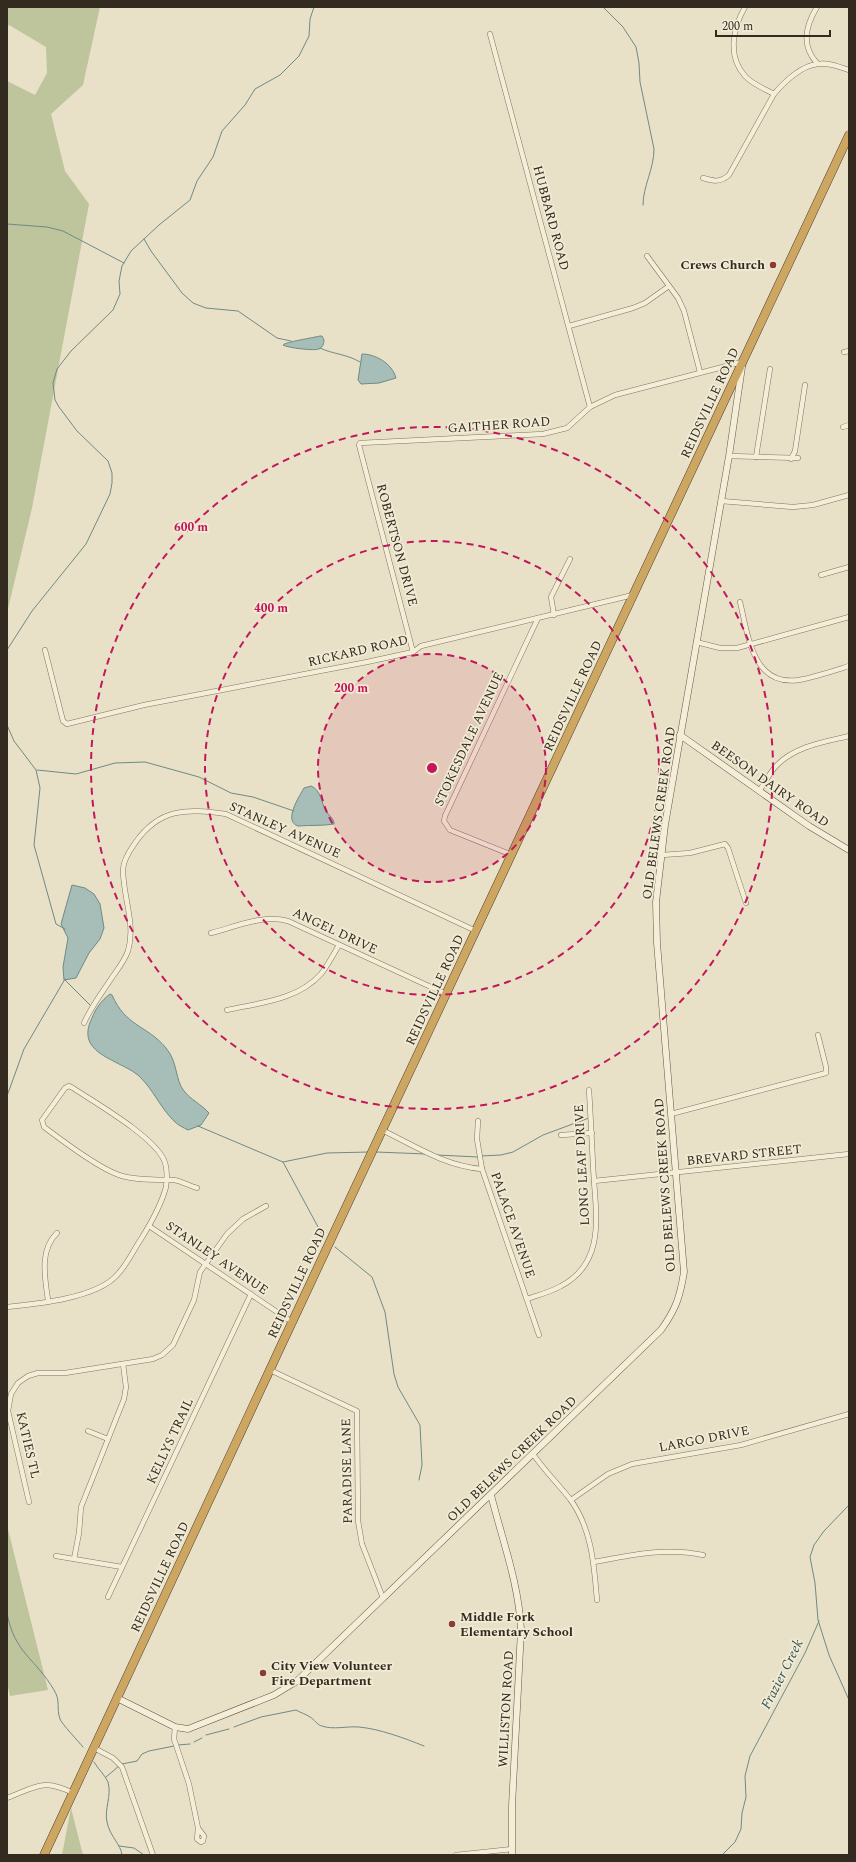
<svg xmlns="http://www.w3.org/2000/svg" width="856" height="1862" viewBox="0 0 856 1862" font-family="Spectral,serif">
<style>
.green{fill:#bec59c}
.water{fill:#a7bdb8;stroke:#6f8a85}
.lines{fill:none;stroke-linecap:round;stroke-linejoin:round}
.stream{stroke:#6f8a85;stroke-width:1}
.street-casing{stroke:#82745e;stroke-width:5.5}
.secondary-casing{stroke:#645541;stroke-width:7}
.highway-casing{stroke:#504232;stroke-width:9}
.street{stroke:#f4eed9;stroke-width:4.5}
.secondary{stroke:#f4eed9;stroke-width:6}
.highway{stroke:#cda662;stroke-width:8}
.ring{fill:none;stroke:#c2185b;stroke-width:2;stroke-dasharray:7 5}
.poi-dot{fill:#893b36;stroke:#f1ebd5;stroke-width:1.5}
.labels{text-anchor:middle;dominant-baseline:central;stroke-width:3.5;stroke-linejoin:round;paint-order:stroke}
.street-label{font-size:13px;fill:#342b20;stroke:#f1ebd5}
.poi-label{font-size:13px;font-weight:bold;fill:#342b20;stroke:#f1ebd5;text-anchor:start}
.water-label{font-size:14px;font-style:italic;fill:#315252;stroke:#f1ebd5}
.centre{fill:#c2185b;stroke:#f1ebd5;stroke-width:2}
.ring-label{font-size:12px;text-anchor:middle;font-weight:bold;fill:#c2185b;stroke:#f1ebd5;stroke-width:3.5;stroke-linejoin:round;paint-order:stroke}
</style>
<rect width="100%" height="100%" fill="#e9e1c7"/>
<g class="green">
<path d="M7 7H100L83 85 51 114 65 171 89 204 32 508 7 613V81L35 95 47 73 46 47 9 25 7 26Z"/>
<path d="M7 1525 48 1690 10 1696 7 1683Z"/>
<path d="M71 1808 83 1855H62Z"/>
</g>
<g class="water">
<path d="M320 336H322L324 340C324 343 323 347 319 349 315 351 288 348 283 345 285 342 312 338 320 336Z"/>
<path d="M362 354C375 354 392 363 396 378L379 383 361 384 358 380Z"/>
<path d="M311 786C321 790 321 802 326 811 328 815 334 818 334 824 322 826 311 825 298 826 283 821 299 797 304 788Z"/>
<path d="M72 885 85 888 94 894 100 904 104 928 100 939 89 953 76 978 64 980 63 967 68 938 61 924Z"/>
<path d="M110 994 112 995C126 1027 147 1025 166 1048 178 1062 175 1080 184 1091 190 1099 202 1105 209 1113L201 1125 188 1130C184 1128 178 1125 175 1122 161 1109 153 1089 139 1076 119 1059 74 1054 92 1018 96 1008 101 1001 110 994Z"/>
</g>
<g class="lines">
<g class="stream">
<path d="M603 7 623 27 636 47 639 63 640 82 654 149C654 169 643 186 643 205"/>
<path d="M7 224 47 227 63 231 124 263"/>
<path d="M144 239 151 251 182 293 193 303 206 308 238 311 277 338 291 341"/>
<path d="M320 348C332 354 347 354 360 362"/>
<path d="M7 650 32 611 86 544 110 494 112 483V473L108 461 77 431 59 407 55 400 53 383 57 369 71 351 113 310 120 294 119 281 122 266 131 251 159 225 190 200 197 181 213 157 222 131 245 105 255 89 280 75 299 56 309 36 310 19 314 7"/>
<path d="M7 725 14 741 36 770 40 788 34 845 56 924 65 929"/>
<path d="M37 770 76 774 115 763 145 762 199 777 231 793 253 797 294 811"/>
<path d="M65 980 91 1006"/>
<path d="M7 1096 24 1049 65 979"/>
<path d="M198 1126 283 1162 324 1238"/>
<path d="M376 1152 426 1154"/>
<path d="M437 1155 478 1157"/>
<path d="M481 1156 501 1155 513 1152 543 1135 589 1118"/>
<path d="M283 1162 327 1153 369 1152"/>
<path d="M335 1247 372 1277 385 1312 394 1374 398 1387 420 1425 422 1465 419 1480"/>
<path d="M849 1505 824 1531 814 1545 810 1557 815 1583 818 1620 829 1655 849 1700"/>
<path d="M7 1613C14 1653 36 1659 54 1690 61 1701 56 1708 60 1719 61 1723 79 1742 83 1747"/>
<path d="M234 1727 261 1717 296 1710C301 1713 306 1714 310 1717 314 1719 317 1725 322 1726 333 1730 347 1726 359 1727 380 1729 404 1738 424 1746"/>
<path d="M206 1735 229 1729"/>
<path d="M194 1742 202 1738"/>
<path d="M178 1745 190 1744"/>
<path d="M94 1762C98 1769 105 1775 108 1782 112 1796 104 1809 107 1822 110 1837 121 1844 122 1855"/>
<path d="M122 1764 137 1761 142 1754 149 1751 174 1746"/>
<path d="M106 1777 119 1766"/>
<path d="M119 1846 134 1848 144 1855"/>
<path d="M722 1855 735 1842 741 1829 742 1813 746 1797 745 1776 750 1756 805 1653 819 1621"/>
</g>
<g class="street-casing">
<g id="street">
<path d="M745 7C733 28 727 56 745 76 752 84 765 89 774 94"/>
<path d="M817 7C806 25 801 46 817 63"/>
<path d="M490 34 590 407"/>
<path d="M703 178C713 181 720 183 729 175L774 94C784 82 802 65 818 64 829 62 839 67 849 70"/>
<path d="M647 256 678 298 684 311 700 372"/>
<path d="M569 326 633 308 645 303 669 286"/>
<path d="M844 352 849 351"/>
<path d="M843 427 849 425"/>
<path d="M729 456 798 458"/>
<path d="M756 457 770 369"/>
<path d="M791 459 795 451 805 385"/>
<path d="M721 501 793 507 813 505 849 495"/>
<path d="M821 575 849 567"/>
<path d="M740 602C748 634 752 687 799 680 815 677 833 671 849 666"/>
<path d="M554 615 551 597 570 559"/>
<path d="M696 642 720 648H737L849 617"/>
<path d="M45 650 63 721 67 724 144 705 367 662 413 652 421 646 633 595"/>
<path d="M413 652 359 445 360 443 543 434 567 428 590 407 615 395 742 362"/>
<path d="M759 791C765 783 770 772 777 765 796 746 824 742 849 736"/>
<path d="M512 855 450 830 444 821 445 816 538 618"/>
<path d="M662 855 690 853 725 844 728 848 746 903"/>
<path d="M211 933C235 927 263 914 288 921L446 994"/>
<path d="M227 1010C259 1003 298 1000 321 974 328 965 333 955 339 945"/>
<path d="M84 1023C91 1007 101 994 111 979 117 970 124 962 128 951 136 924 123 897 123 870 123 860 130 850 135 843 160 807 187 809 226 814L476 931"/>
<path d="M671 1114 826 1073V1067L818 1035"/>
<path d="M478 1121 477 1139 482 1169 539 1335"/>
<path d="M382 1130C415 1146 445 1166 482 1169"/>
<path d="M561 1135 592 1133"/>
<path d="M594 1181 849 1154"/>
<path d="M149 1226 292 1322"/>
<path d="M527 1299C538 1295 551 1292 561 1286 603 1264 597 1221 594 1181 592 1151 591 1120 589 1090"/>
<path d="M48 1300C45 1278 39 1250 57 1233"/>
<path d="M7 1307C37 1304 97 1298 117 1275 127 1265 133 1251 141 1239 151 1223 161 1206 166 1187 167 1179 167 1167 164 1160 153 1136 97 1104 73 1088L69 1086 65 1088 42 1120 44 1127C63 1141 101 1170 122 1176 139 1181 156 1179 174 1180 181 1181 190 1186 197 1188"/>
<path d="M270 1370 357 1411 358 1521 362 1544 383 1598"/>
<path d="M88 1431 108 1439"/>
<path d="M533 1454C544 1470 558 1484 570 1499 592 1529 594 1565 597 1600"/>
<path d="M571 1500 608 1474 632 1464 741 1445 849 1414"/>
<path d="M29 1502 8 1411 11 1394 18 1383 28 1376 38 1373H65L153 1359 162 1355 173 1345 194 1300 200 1272 227 1234 243 1219 266 1206"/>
<path d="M56 1556 122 1567"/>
<path d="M74 1559 79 1533 81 1507 124 1399 126 1387 123 1364"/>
<path d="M594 1562C631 1555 665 1547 703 1555"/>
<path d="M108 1597 251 1294"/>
<path d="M175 1727 174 1739 189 1784 198 1828 197 1839 201 1842 203 1841 204 1836 198 1828"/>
<path d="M94 1748 113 1758 122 1767 153 1855"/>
<path d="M7 1798C36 1787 42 1778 73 1793"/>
<path d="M456 1855 512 1849"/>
</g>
</g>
<g class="secondary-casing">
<g id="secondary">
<path d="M680 735 809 826 849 850"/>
<path d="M491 1495C502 1539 519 1584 521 1630L512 1806V1855"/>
<path d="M117 1698 175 1727 188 1729 274 1695 297 1681 661 1330C676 1309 680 1297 684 1272L657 943 656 902 665 825 729 456 742 367"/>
</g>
</g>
<g class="highway-casing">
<path id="highway" d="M44 1855 280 1348 849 135"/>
</g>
<use href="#street" class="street"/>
<use href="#secondary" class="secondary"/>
<use href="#highway" class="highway"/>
</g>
<circle cx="432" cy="768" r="114" fill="#c2185b" fill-opacity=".12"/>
<g class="ring">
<circle cx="432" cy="768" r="114"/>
<circle cx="432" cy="768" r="227"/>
<circle cx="432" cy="768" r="341"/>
</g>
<g class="poi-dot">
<circle cx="773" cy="265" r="4"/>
<circle cx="452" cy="1624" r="4"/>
<circle cx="263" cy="1673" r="4"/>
</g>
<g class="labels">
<g class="street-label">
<text transform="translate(551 218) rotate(75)">HUBBARD ROAD</text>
<text transform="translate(710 403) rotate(-65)">REIDSVILLE ROAD</text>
<text transform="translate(499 425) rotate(-4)">GAITHER ROAD</text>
<text transform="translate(397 545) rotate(75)">ROBERTSON DRIVE</text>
<text transform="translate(358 651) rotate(-13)">RICKARD ROAD</text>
<text transform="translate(573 696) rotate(-65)">REIDSVILLE ROAD</text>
<text transform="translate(469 739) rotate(-65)">STOKESDALE AVENUE</text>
<text transform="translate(770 784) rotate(35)">BEESON DAIRY ROAD</text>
<text transform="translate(659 813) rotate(-82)">OLD BELEWS CREEK ROAD</text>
<text transform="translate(285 830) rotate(24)">STANLEY AVENUE</text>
<text transform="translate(335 931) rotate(25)">ANGEL DRIVE</text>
<text transform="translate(435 990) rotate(-65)">REIDSVILLE ROAD</text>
<text transform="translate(744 1155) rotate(-6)">BREVARD STREET</text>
<text transform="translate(582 1165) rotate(-93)">LONG LEAF DRIVE</text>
<text transform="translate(665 1185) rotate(-94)">OLD BELEWS CREEK ROAD</text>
<text transform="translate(513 1225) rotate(71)">PALACE AVENUE</text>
<text transform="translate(217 1258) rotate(34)">STANLEY AVENUE</text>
<text transform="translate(297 1283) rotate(-65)">REIDSVILLE ROAD</text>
<text transform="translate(704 1439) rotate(-11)">LARGO DRIVE</text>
<text transform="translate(170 1441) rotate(-65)">KELLYS TRAIL</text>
<text transform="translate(28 1445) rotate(77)">KATIES TL</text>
<text transform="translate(512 1459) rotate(-44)">OLD BELEWS CREEK ROAD</text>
<text transform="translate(347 1471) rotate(-91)">PARADISE LANE</text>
<text transform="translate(160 1577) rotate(-65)">REIDSVILLE ROAD</text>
<text transform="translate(506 1709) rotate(-87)">WILLISTON ROAD</text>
</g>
<g class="poi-label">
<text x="765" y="265" text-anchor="end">Crews Church</text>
<text x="460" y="1617">Middle Fork<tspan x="460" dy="15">Elementary School</tspan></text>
<text x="271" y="1666">City View Volunteer<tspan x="271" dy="15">Fire Department</tspan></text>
</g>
<g class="water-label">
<text transform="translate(782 1674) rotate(-63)">Frazier Creek</text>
</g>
</g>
<circle cx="432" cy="768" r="6" class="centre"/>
<g class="ring-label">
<text x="191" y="531">600 m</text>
<text x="271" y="612">400 m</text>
<text x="351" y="692">200 m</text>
</g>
<rect width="856" height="1862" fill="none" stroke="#342b20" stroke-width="16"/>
<path d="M716 30v6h114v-6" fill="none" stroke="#342b20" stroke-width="2"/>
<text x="722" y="30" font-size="12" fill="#342b20" stroke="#f1ebd5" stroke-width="3" paint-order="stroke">200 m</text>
</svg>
